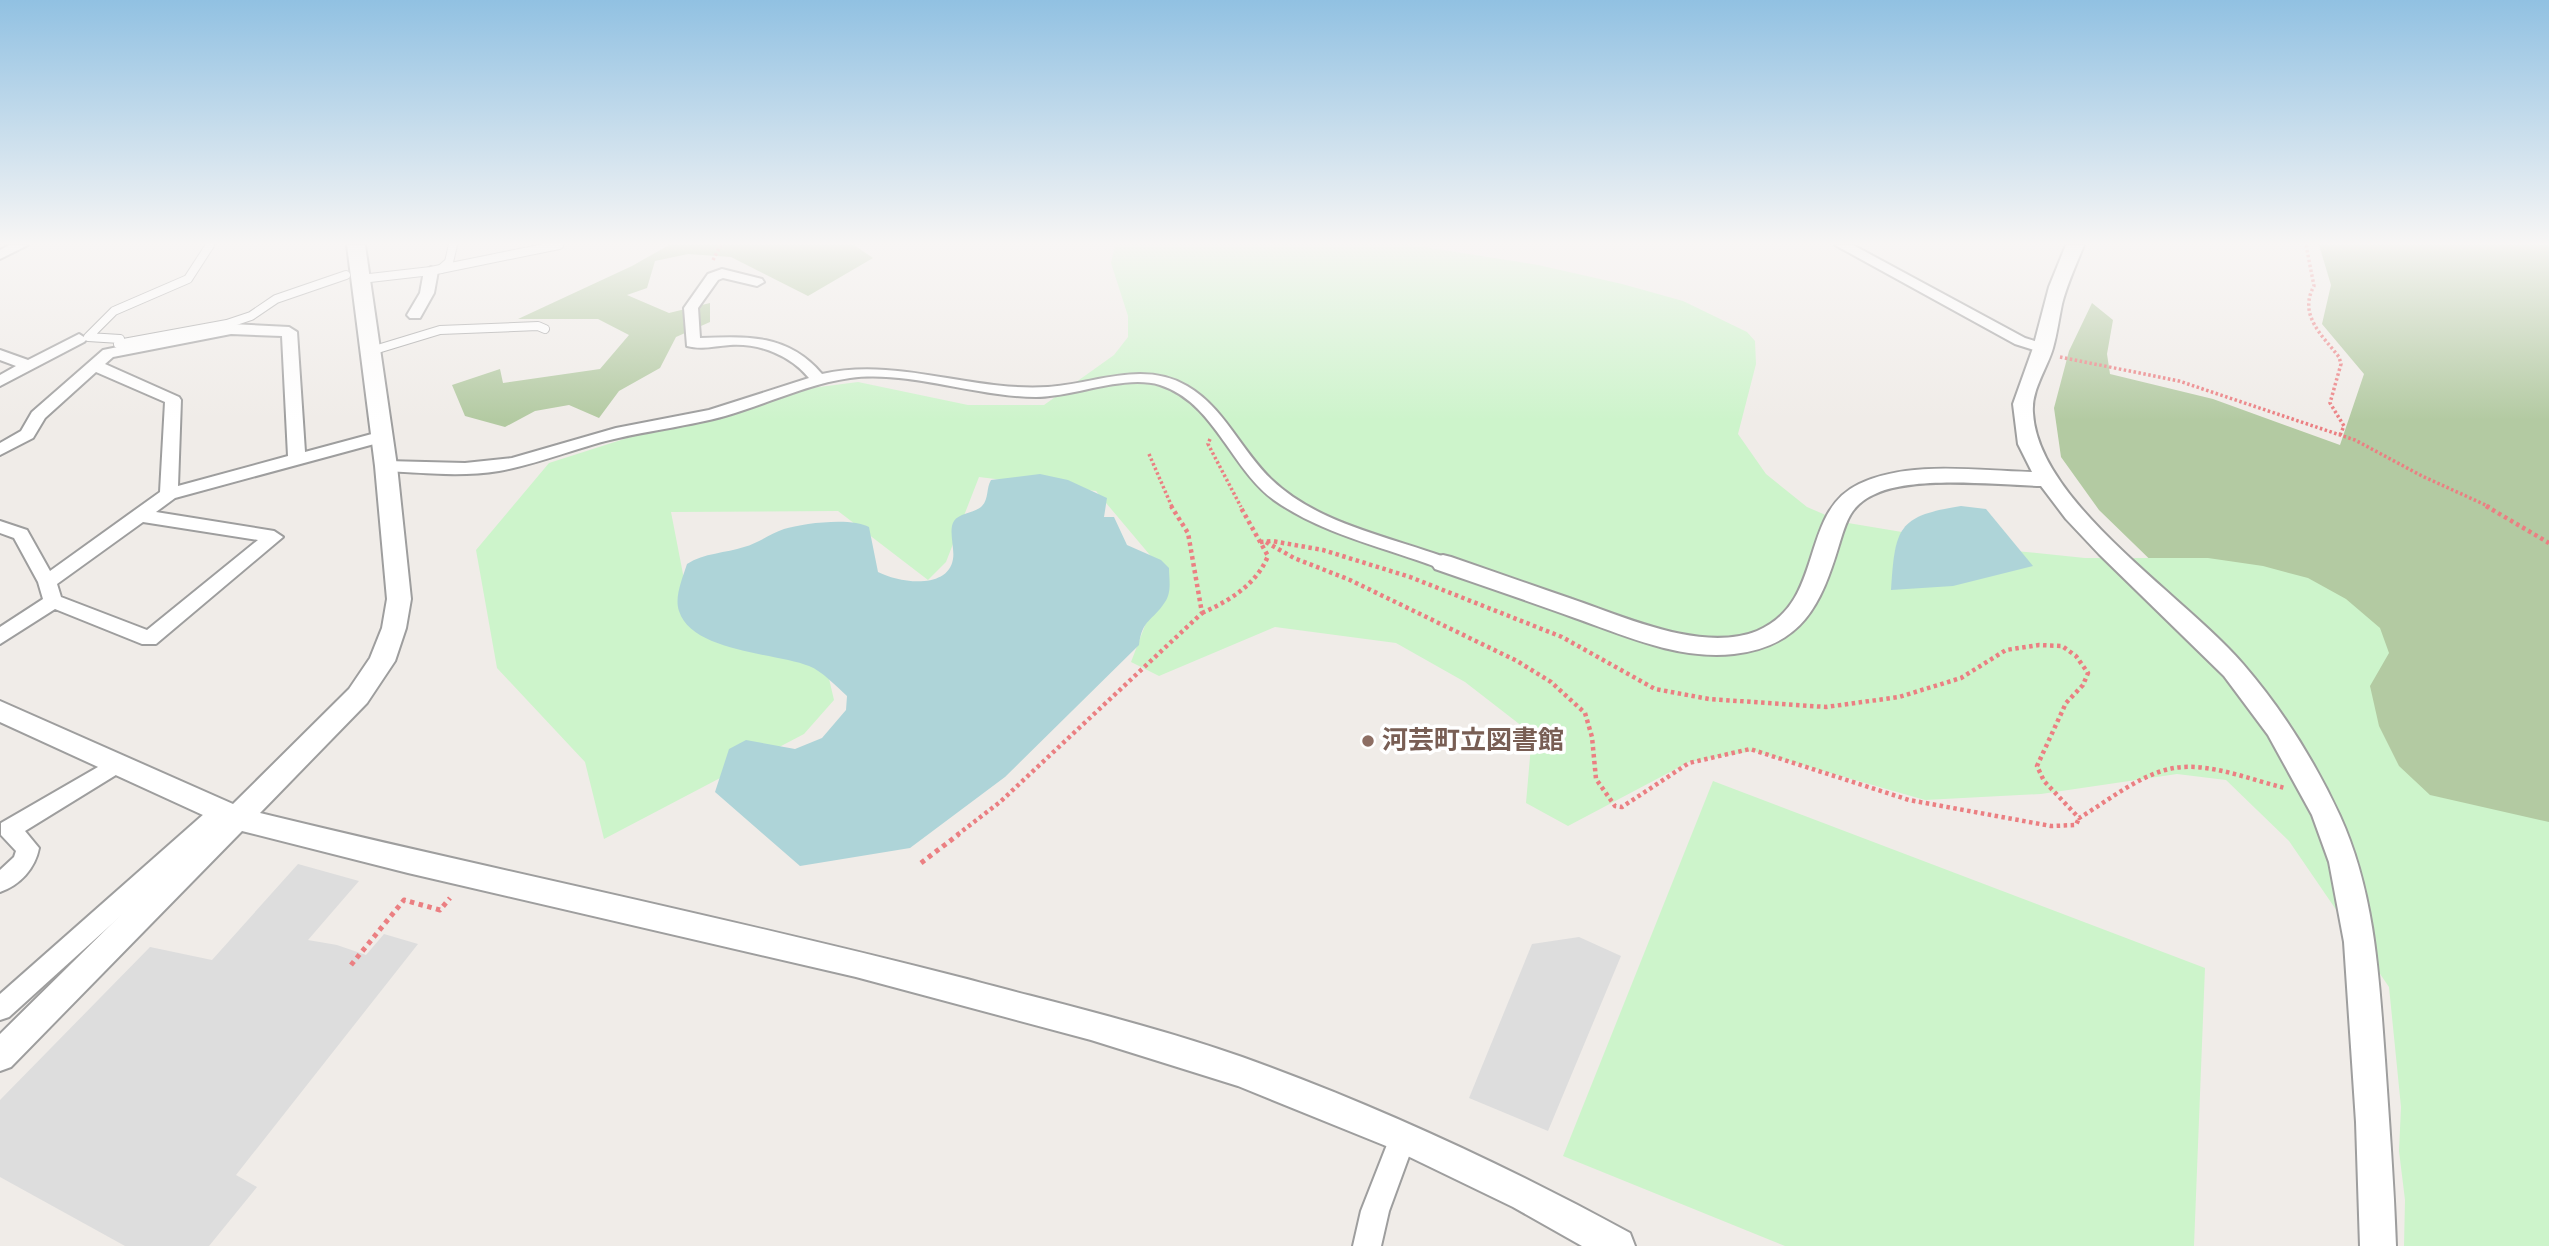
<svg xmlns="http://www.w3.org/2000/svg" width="2549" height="1246" viewBox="0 0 2549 1246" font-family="'Sofia Sans Condensed','Noto Sans JP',sans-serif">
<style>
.forest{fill:#b3caa2}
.park{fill:#cdf4cb}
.parking{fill:#ddd}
.water{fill:#aed4d8}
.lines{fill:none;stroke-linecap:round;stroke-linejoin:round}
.service-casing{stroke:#9e9e9e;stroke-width:10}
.minor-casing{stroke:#9e9e9e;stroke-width:4}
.tertiary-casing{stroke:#9e9e9e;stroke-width:4}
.path-far2{stroke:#eb7f82;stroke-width:3.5;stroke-dasharray:2.5 2.5;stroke-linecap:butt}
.path-far1{stroke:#eb7f82;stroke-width:4.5;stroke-dasharray:3.5 3.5;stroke-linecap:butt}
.path{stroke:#eb7f82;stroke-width:5;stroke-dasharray:4.5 4.5;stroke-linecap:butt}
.service{stroke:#fff;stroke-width:8}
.minor{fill:#fff;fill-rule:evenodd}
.tertiary{fill:#fff;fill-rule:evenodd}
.education-dot{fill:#8d6e63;stroke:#fff;stroke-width:2.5}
.labels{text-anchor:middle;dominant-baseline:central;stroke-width:7;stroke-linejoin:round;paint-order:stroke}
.education-label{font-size:26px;font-weight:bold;fill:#785e54;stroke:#fff;text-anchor:start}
</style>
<rect width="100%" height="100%" fill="#f0ece8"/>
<g class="forest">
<path d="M669 245H854L873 258 808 296 731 257 688 254 655 261 647 288 627 295 669 313 710 303V322L676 337 660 368 619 391 599 418 569 405 535 411 505 427 465 416 452 385 500 369 503 383 600 369 629 335 598 319H518L632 266Z"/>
<path d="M2319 245H2549V848L2374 830 2237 644 2099 510 2061 457 2054 408 2069 351 2092 303 2113 320 2107 354 2110 374 2213 399 2340 445 2364 374 2322 324 2331 285Z"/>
</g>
<g class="park">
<path d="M1115 245H1412L1538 265 1622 284 1683 301 1747 332 1755 341 1756 364 1738 434 1766 474 1807 507 1842 522 2016 551 2085 558H2208L2263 566 2308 578 2346 599 2380 628 2389 653 2370 686 2379 726 2399 766 2430 795 2549 822V1246H2404L2405 1200 2399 1151 2401 1107 2389 987 2289 841 2226 780 2177 774 2041 794 1925 800 1753 751 1689 762 1568 826 1526 803 1532 734 1465 682 1396 643 1275 627 1159 676 1131 662 1165 573 1096 491 979 477 946 562 928 580 838 511 671 512 694 631 826 666 834 700 804 734 604 839 585 762 497 668 476 550 549 463 765 394 858 382 968 405H1044L1114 355 1128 337V316L1111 263Z"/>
<path d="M1713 781 2205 968 2194 1246H1785L1563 1156Z"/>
</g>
<g class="parking">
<path d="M298 864 359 881 308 940 337 945 366 955 384 934 418 944 236 1175 257 1187 209 1246H125L0 1177V1100L150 947 212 960Z"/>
<path d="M1579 937 1621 956 1548 1131 1469 1098 1532 944Z"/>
</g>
<g class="water">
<path d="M1040 474 1068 480 1107 498 1104 517H1114L1127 545 1161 560 1169 568C1169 579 1172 592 1165 602 1153 621 1142 619 1139 645L1005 777 910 848 800 866 715 792 729 749 746 740 795 749 822 738 846 710 847 696C836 686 822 671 809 666 776 653 692 652 679 611 674 597 683 577 687 564 704 553 726 553 744 547 758 543 770 534 784 529 803 523 852 517 869 527L878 572C899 583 948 590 953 559 955 548 948 530 954 521 959 513 975 513 982 506 989 499 986 488 991 480Z"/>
<path d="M1961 506 1986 509 2033 566 1953 586 1891 590C1895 527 1898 516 1961 506Z"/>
</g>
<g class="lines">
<g class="service-casing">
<g id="service">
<path d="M210 245 188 279 114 311 88 337 120 339 118 344 227 324 251 316 276 299 346 275"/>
<path d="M441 269 449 262 453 245"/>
<path d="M361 279 431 271 559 245"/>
<path d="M371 351 440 330 538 326 545 329"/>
</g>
</g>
<g class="minor-casing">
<g id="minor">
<path d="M9 245H28L0 259V250Z"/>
<path d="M1835 245H1853L2025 338 2048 345 2051 348 2043 353 2015 344Z"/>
<path d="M431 267 438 271 434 293 420 318H410L407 315 420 293 424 271Z"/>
<path d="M722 269 762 279 764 282 757 286 723 278 718 280 698 308 700 338C747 336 788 334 822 374 898 357 971 392 1048 387 1095 384 1143 360 1187 386 1224 407 1241 451 1272 480 1318 524 1391 537 1450 559L1452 563 1450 567H1436C1383 547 1322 534 1274 500 1231 469 1214 402 1160 385 1124 374 1074 397 1036 397 976 397 908 370 850 378 807 384 767 404 725 416 689 426 651 430 614 439 575 448 539 464 499 471 462 477 424 473 386 471L377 466 386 461 465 463 512 458 616 428 709 410 809 378C790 355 759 343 730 345 716 346 701 350 687 346L684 308 708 274Z"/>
<path d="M231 324 289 327 297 332 305 452 383 431 389 432 391 436 389 440 175 498 156 512 274 531 283 537 156 644H142L55 609 0 644V627L43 599 38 582 14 538 0 533V521L27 530 50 571 160 492 165 402 96 372 45 418 33 438 0 455V443L21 431 32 412 103 350ZM231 334 282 336 288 456 178 486 181 400 179 397 105 364 113 357ZM143 522 258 540 147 630 61 597 57 584Z"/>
<path d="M79 334 87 339 84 342 0 386V375L16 366 0 360V350L28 360Z"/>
<path d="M117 756 124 758 128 764 124 770 25 831 39 848C35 869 20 885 0 892V870L14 857 16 851 1 835V823Z"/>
<path d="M221 803 229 806 232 812 229 818 9 1017 0 1020V994L213 806Z"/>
<path d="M1403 1124 1412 1128 1416 1137 1389 1211 1381 1246H1353L1361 1211 1390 1137 1394 1128Z"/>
</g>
</g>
<g class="tertiary-casing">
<g id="tertiary">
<path d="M347 245H365L397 466 411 599 406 628 395 661 367 703 260 813C494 870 730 918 963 978 1056 1003 1151 1025 1242 1057 1376 1105 1505 1165 1630 1233L1635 1246H1582L1513 1207 1391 1148 1238 1086 1091 1040 856 977 408 873 242 831 11 1067 0 1071V1034L216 821 0 722V701L233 804 349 689 370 658 382 628 387 599 375 466Z"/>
<path d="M2066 245H2084C2076 265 2067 284 2062 304 2059 318 2057 334 2053 348 2047 369 2031 390 2033 413 2038 503 2186 597 2243 664 2282 709 2315 762 2340 816 2375 893 2379 977 2385 1060 2389 1122 2394 1184 2396 1246H2360L2356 1122 2344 942 2329 862 2312 815 2268 735 2224 676 2099 554 2066 519 2041 486C1996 485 1912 475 1873 495 1850 506 1846 522 1839 545 1821 605 1802 646 1734 654 1678 660 1626 636 1575 618 1528 601 1481 585 1435 569L1431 563 1435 557 1443 555 1451 557C1492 571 1532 585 1572 599 1625 617 1702 653 1757 631 1826 602 1798 513 1859 484 1910 460 1977 471 2032 472L2018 444 2013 404 2033 348 2049 287Z"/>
</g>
</g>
<g class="path-far2">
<path d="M2306 245 2314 286C2298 315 2322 335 2339 357L2341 364 2330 403 2344 426 2340 435"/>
<path d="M713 260 721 245"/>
<path d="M2060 357 2179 381 2355 440 2422 476 2490 507"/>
<path d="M1210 439 1208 444 1241 507"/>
<path d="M1149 454 1172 507"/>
</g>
<g class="path-far1">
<path d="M2486 506 2549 543"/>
<path d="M1260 542 1272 541 1323 550 1410 577 1562 637 1655 689 1709 699 1826 707 1899 697 1961 678 2006 650 2039 645 2062 646 2076 656 2088 673 2083 685 2066 703 2037 766 2044 781 2079 818C2108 801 2140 774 2174 768 2209 762 2251 780 2285 788"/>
<path d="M1266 542 1294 558 1350 580 1517 661 1551 682 1585 713 1592 737 1596 779 1615 806 1622 807 1689 763 1750 749 1909 800 2051 826 2076 825 2079 818"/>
<path d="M1202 613C1229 601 1256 585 1268 556L1240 506"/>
<path d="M957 835 1000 802 1202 613 1188 533 1171 506"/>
</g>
<g class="path">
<path d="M921 863 959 834"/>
<path d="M351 965 404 900 440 910 450 898"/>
</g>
<use href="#service" class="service"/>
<use href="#minor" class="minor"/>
<use href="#tertiary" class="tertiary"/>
</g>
<linearGradient id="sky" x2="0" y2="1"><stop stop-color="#91c1e2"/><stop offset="0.58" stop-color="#f8f6f5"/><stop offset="1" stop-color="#f8f6f5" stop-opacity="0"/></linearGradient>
<rect width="2549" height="420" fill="url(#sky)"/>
<circle class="education-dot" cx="1368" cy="741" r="7"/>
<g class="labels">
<g class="education-label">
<text x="1382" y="741">河芸町立図書館</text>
</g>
</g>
</svg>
